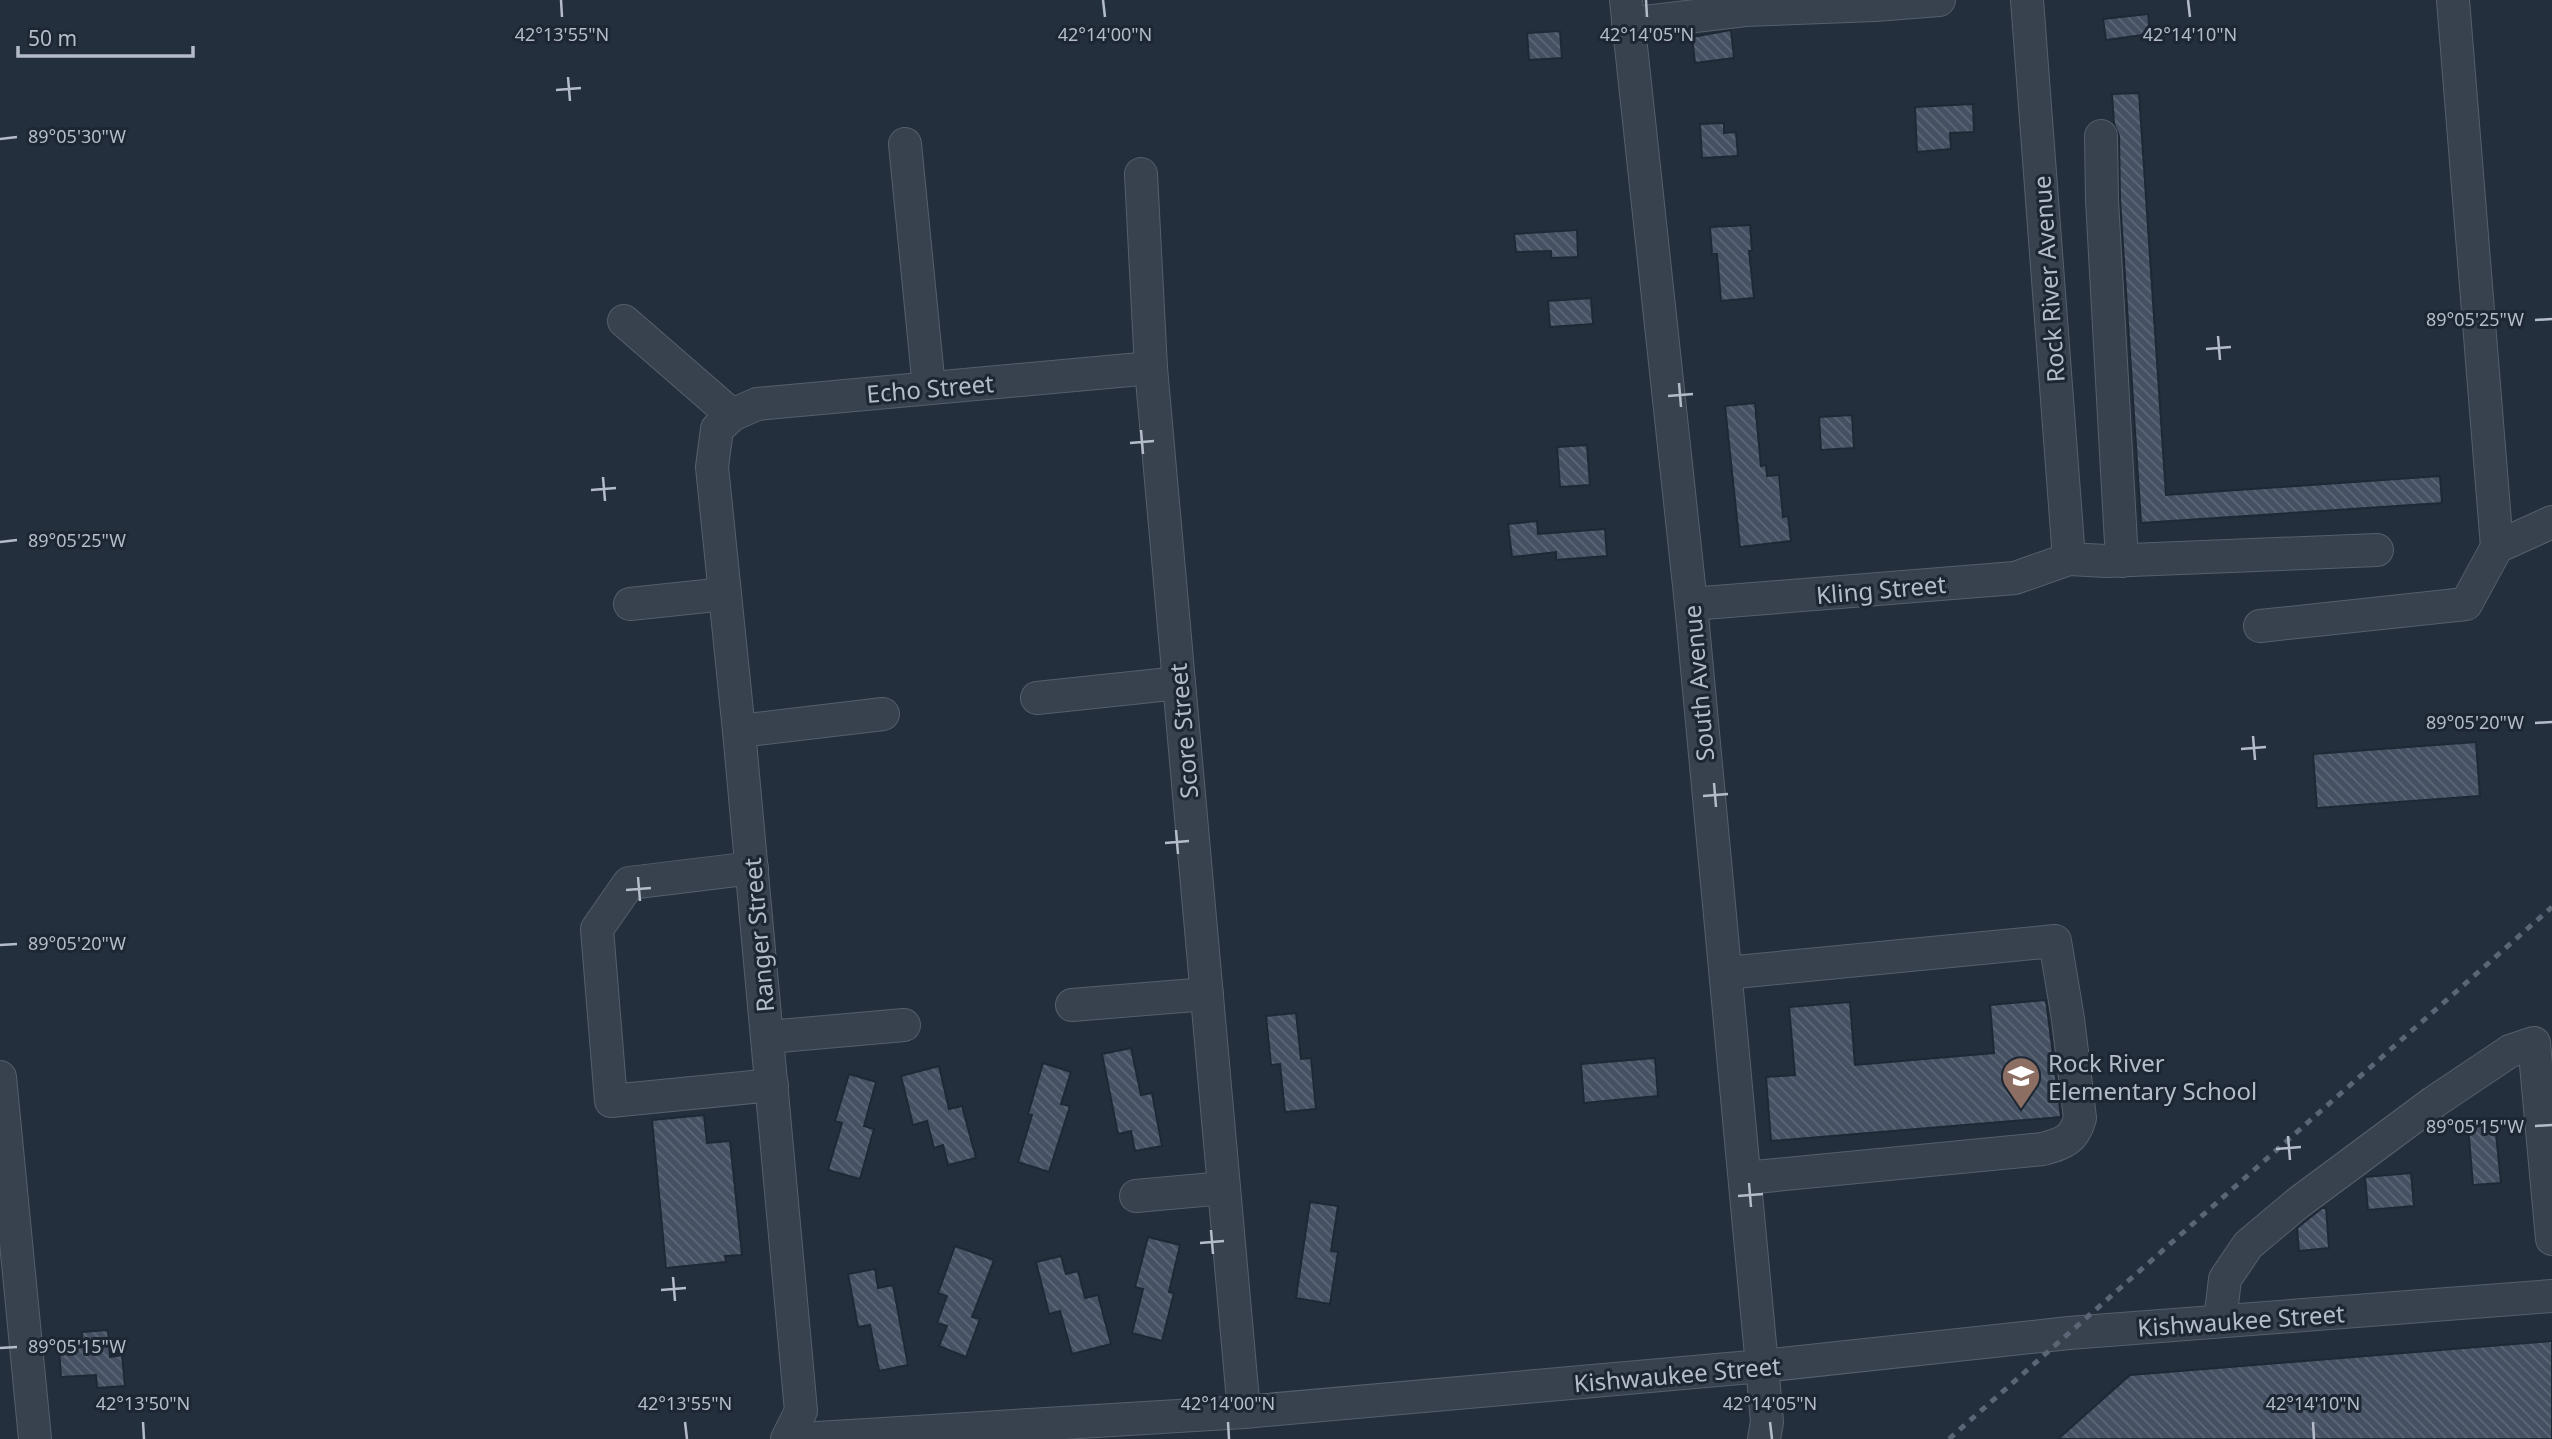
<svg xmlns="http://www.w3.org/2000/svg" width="2552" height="1439" viewBox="0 0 2552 1439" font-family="'Noto Sans',sans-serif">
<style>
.building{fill:url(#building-back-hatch);stroke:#1f2835;stroke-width:2}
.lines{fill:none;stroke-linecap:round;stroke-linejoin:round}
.minor-casing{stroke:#565f6c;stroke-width:34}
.minor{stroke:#38414e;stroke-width:32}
.rail{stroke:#5a6575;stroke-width:5;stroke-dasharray:7 7;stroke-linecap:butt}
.ticks{fill:none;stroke:#b4bcc9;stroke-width:2.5}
.labels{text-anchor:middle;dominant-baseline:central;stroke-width:6;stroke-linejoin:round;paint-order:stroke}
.street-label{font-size:24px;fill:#b4bcc9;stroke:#1d2633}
.poi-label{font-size:24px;fill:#b4bcc9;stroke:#1d2633;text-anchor:start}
.ticks-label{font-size:18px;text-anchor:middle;fill:#b4bcc9;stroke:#1d2633;stroke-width:6;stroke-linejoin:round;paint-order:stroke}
</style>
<defs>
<pattern id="building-back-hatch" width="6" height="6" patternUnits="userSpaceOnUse" patternTransform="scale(1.75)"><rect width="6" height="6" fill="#455162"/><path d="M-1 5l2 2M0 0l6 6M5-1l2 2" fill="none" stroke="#5d6877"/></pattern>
</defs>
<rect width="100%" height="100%" fill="#242f3e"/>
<g class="building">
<path d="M2148 14 2150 34 2106 40 2103 19Z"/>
<path d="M1731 30 1734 58 1695 63 1692 37Z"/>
<path d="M1560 31 1562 58 1529 60 1527 33Z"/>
<path d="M2139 93 2166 495 2440 476 2442 503 2141 523 2120 199 2119 136 2114 124 2112 94Z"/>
<path d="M1973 104 1974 132 1950 133 1951 149 1917 152 1915 107Z"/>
<path d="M1724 123V133L1736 132 1738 156 1702 158 1700 124Z"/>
<path d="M1750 225 1752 251H1749L1754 298 1721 301 1717 254H1712L1710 227Z"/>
<path d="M1577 230 1578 257 1551 258V251L1516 252 1514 234Z"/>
<path d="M1591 298 1593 324 1550 327 1548 301Z"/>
<path d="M1755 403 1761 466 1766 465 1767 476 1779 475 1783 517 1788 516 1791 541 1740 547 1725 406Z"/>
<path d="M1852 415 1854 448 1821 450 1819 417Z"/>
<path d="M1587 445 1590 485 1560 487 1557 447Z"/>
<path d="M1537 521 1538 534 1605 529 1607 556 1556 560V552L1512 557 1508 524Z"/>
<path d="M2476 742 2480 796 2317 808 2313 754Z"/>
<path d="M2046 1000 2061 1117 1771 1141 1766 1077 1795 1075 1789 1007 1850 1002 1855 1065 1994 1053 1990 1005Z"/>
<path d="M1296 1013 1301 1059 1311 1058 1316 1109 1285 1112 1280 1064 1271 1065 1266 1016Z"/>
<path d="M1131 1048 1141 1095 1152 1093 1162 1146 1135 1151 1131 1131 1118 1134 1102 1054Z"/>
<path d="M1655 1058 1658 1096 1584 1103 1581 1064Z"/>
<path d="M1043 1063 1071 1072 1061 1104 1070 1106 1049 1172 1018 1162 1032 1115 1028 1114Z"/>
<path d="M939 1066 949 1109 962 1106 976 1158 948 1165 943 1145 934 1148 927 1121 913 1125 901 1076Z"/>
<path d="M849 1074 876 1082 864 1126 874 1129 860 1179 828 1170 842 1123 835 1121Z"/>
<path d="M704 1115 707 1143 730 1141 742 1255 725 1256 726 1262 666 1268 652 1120Z"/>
<path d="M2495 1124 2501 1183 2473 1185 2468 1126Z"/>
<path d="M2411 1173 2414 1206 2368 1210 2365 1177Z"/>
<path d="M1310 1202 1338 1206 1331 1251 1338 1252 1330 1304 1296 1298Z"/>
<path d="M2322 1208H2326L2329 1248 2299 1251 2297 1228Z"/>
<path d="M1148 1237 1180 1245 1169 1292 1174 1293 1162 1341 1132 1333 1143 1289 1135 1287Z"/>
<path d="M955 1246 994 1260 972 1317 980 1319 966 1357 939 1346 947 1326 937 1323 947 1296 938 1293Z"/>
<path d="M1061 1256 1066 1274 1078 1271 1085 1298 1098 1295 1111 1344 1072 1354 1060 1311 1049 1314 1036 1262Z"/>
<path d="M875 1269 878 1288 893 1285 908 1365 879 1371 870 1325 858 1327 848 1274Z"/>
<path d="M108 1330 110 1357 122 1355 125 1386 97 1388 96 1375 61 1377 59 1349 83 1347 82 1332Z"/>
<path d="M2552 1341V1439H2058L2130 1375Z"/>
</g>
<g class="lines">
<g class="minor-casing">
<g id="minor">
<path d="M1626 0 1691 604 1762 1366 1767 1422 1764 1439"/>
<path d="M2027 0 2069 559"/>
<path d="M2453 0 2497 547 2552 522"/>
<path d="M1628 24 1745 10 1875 5 1939 0"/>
<path d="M2101 136 2102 200 2122 561"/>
<path d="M905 144 929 388"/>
<path d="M1141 174 1151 368 1244 1412"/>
<path d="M624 321 732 415"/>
<path d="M630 604 725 594"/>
<path d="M1691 604 2015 578 2069 559 2106 561 2377 550"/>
<path d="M2260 626 2466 604 2497 547"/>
<path d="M1037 698 1179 683"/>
<path d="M739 731 883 714"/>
<path d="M752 868 629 883 597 929 611 1101 772 1085"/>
<path d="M1726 973 2055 941 2068 1019 2080 1118C2074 1140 2064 1143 2043 1149L1745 1178"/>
<path d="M1072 1005 1207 994"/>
<path d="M768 1037 904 1025"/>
<path d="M0 1077 35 1439"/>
<path d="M1136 1196 1224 1188"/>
<path d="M2220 1321 2225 1279 2248 1245 2298 1203 2434 1102 2510 1051 2534 1043 2552 1239"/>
<path d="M787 1439 801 1411 739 731 712 467 717 429 732 415 757 404 1151 368"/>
<path d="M801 1439 1244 1412 1762 1366 2069 1333 2552 1296"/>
</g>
</g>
<use href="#minor" class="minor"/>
<path class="rail" d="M1949 1439 2552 907"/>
</g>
<path class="ticks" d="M561 0 562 17M1103 0 1105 17M1646 0 1647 17M2188 0 2190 17M568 77 570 101M556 90 581 88M0 139 17 137M2535 320 2552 319M2218 336 2220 360M2206 349 2231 347M1679 383 1681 407M1668 396 1693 394M1141 430 1143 454M1130 443 1154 441M603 477 605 501M591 490 616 488M0 542 17 540M2535 723 2552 722M2253 736 2255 760M2241 749 2266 747M1714 783 1716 807M1703 796 1728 794M1176 830 1178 854M1165 843 1189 841M638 877 640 901M626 890 651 888M0 945 17 944M2535 1126 2552 1125M2288 1136 2290 1160M2276 1149 2301 1147M1749 1183 1751 1207M1738 1196 1763 1194M1211 1230 1213 1254M1200 1243 1224 1241M673 1277 675 1301M661 1290 686 1288M0 1348 17 1347M143 1422 144 1439M685 1422 687 1439M1228 1422 1229 1439M1770 1422 1772 1439M2313 1422 2314 1439"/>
<defs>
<g id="school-pin" transform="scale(2.0125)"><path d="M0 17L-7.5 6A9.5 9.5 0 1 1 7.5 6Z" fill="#8d6e63" stroke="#1d2633"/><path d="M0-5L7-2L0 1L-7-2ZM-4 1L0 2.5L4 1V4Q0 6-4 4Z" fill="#fff"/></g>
</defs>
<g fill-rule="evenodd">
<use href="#school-pin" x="2021" y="1076"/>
</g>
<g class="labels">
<g class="street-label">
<text transform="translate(2048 279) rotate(-94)">Rock River Avenue</text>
<text transform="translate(930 388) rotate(-5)">Echo Street</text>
<text transform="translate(1881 589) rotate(-5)">Kling Street</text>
<text transform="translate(1698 683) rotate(-95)">South Avenue</text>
<text transform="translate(1183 731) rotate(-95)">Score Street</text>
<text transform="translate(758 935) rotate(-95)">Ranger Street</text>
<text transform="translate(2241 1320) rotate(-4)">Kishwaukee Street</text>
<text transform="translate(1677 1374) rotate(-5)">Kishwaukee Street</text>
</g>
<g class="poi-label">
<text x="2048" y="1062">Rock River<tspan x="2048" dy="28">Elementary School</tspan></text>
</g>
</g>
<g class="ticks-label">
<text x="562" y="41">42°13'55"N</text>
<text x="1105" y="41">42°14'00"N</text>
<text x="1647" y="41">42°14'05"N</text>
<text x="2190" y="41">42°14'10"N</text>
<text x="77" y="143">89°05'30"W</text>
<text x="2475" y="326">89°05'25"W</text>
<text x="77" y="547">89°05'25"W</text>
<text x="2475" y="729">89°05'20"W</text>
<text x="77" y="950">89°05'20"W</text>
<text x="2475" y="1133">89°05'15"W</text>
<text x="77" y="1353">89°05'15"W</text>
<text x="143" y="1410">42°13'50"N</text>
<text x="685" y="1410">42°13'55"N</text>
<text x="1228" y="1410">42°14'00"N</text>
<text x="1770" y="1410">42°14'05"N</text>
<text x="2313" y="1410">42°14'10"N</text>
</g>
<path d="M18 46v10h175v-10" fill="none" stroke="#b4bcc9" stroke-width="3.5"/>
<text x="28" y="46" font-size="21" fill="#b4bcc9" stroke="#1d2633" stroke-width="5" paint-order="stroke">50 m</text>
</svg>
